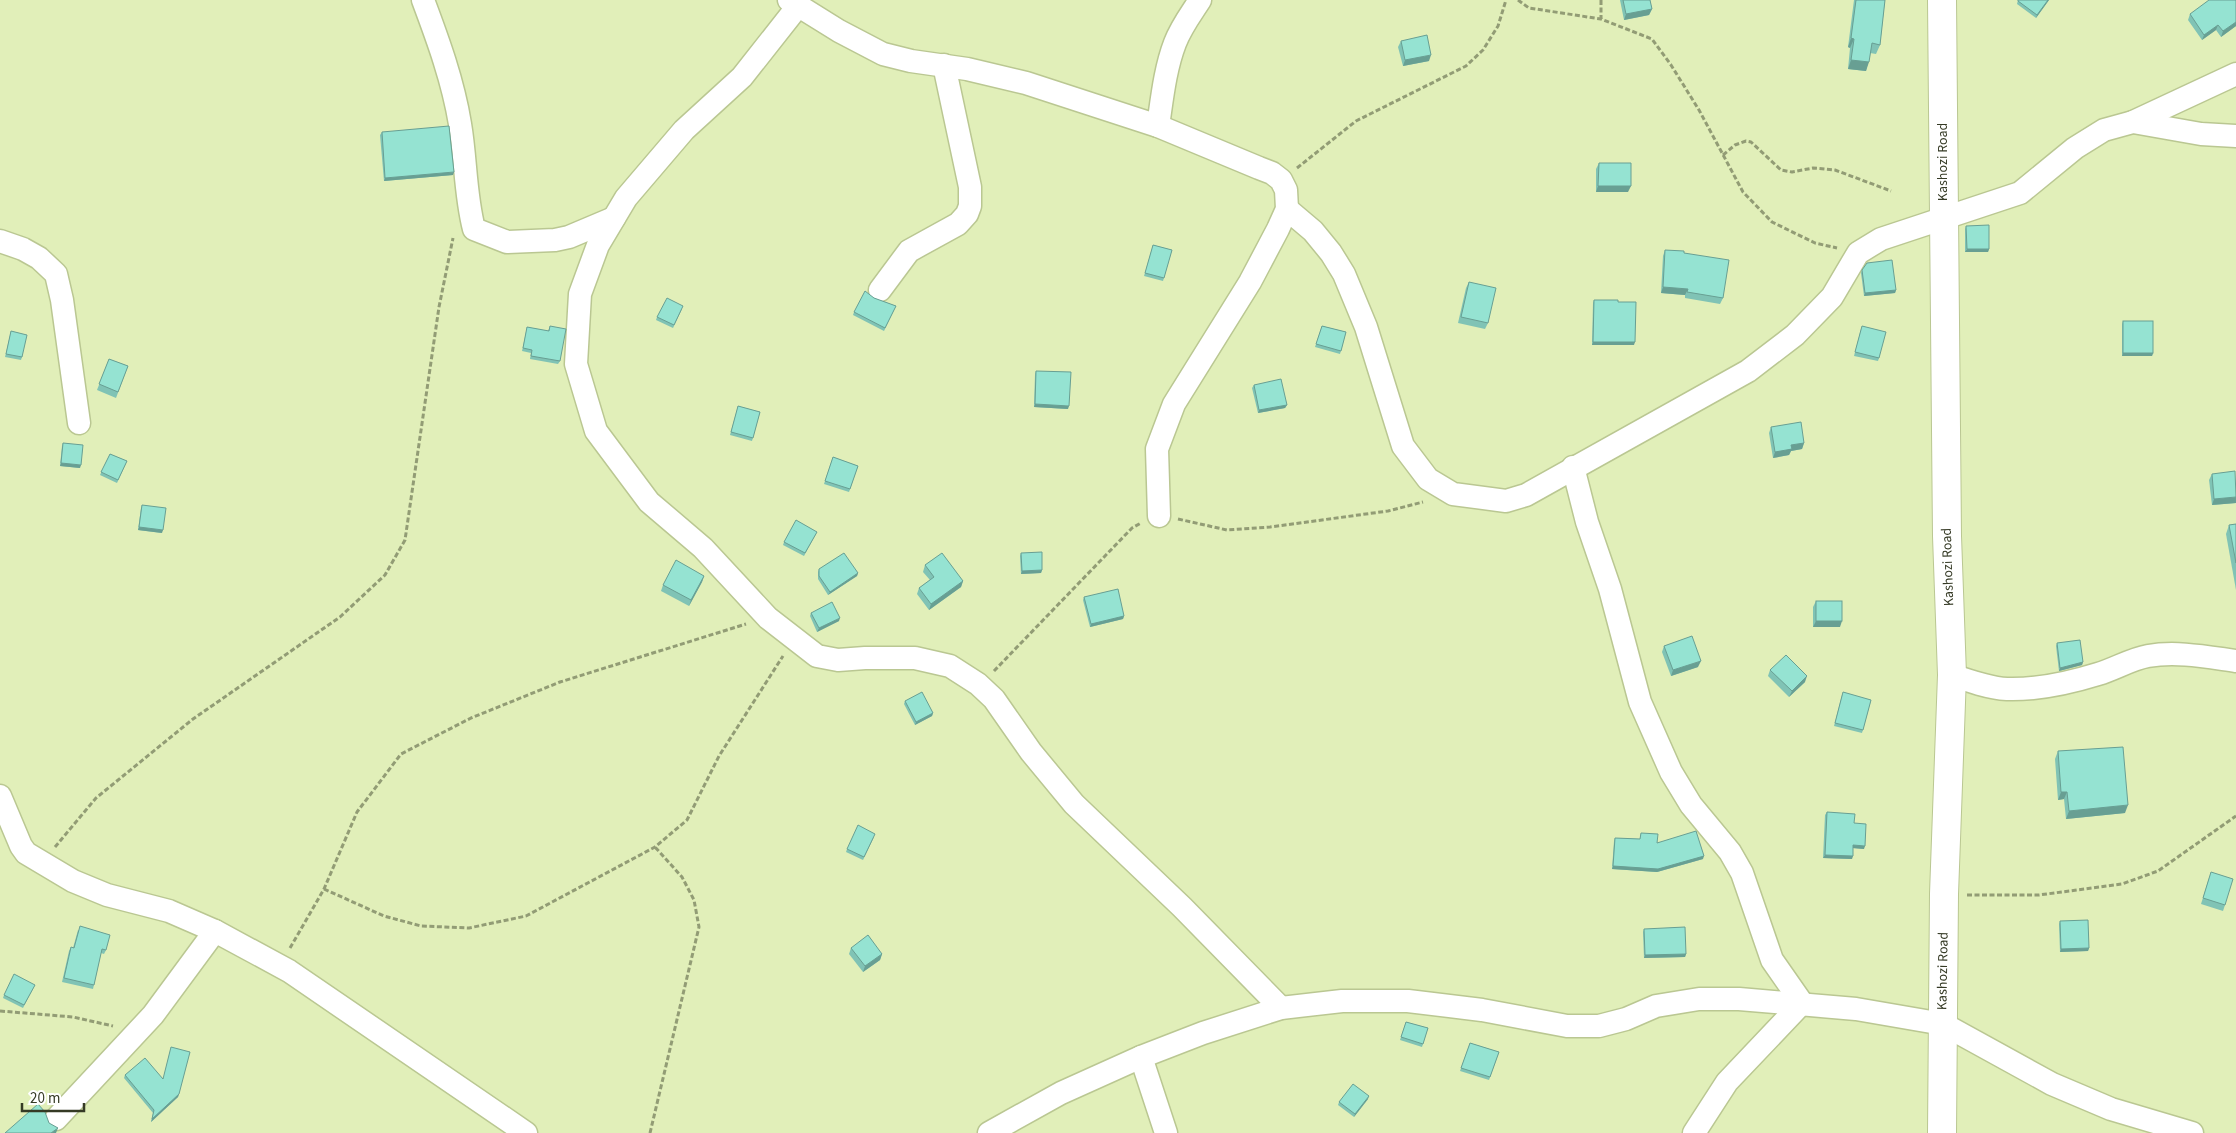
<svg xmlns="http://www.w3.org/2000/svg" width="2236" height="1133" viewBox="0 0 2236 1133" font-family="'Source Sans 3',sans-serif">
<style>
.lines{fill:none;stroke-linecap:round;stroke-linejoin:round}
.street-casing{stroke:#bac792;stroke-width:25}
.secondary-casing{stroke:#bac792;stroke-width:30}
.path{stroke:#929c75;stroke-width:3;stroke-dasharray:5 2.5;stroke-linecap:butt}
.street{stroke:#fff;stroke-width:22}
.secondary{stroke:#fff;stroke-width:28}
.wall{fill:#80c3b5}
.shaded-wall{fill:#689f93}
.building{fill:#95e3d2;stroke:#689f93}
.labels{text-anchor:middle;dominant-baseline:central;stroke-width:5;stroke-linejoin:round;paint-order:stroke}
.street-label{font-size:14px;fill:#353a25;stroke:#fff}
</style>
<rect width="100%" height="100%" fill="#e1efb9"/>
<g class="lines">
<g class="street-casing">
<g id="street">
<path d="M423 0C438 40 453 81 460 124 466 159 465 195 474 229L507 242 555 240 569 237 614 218"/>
<path d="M789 0 839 31 883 54 911 61 967 69 1026 83 1158 126 1259 168 1272 173 1281 180 1286 190 1287 209 1278 229 1250 282 1174 404 1157 449 1159 516"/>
<path d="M798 6 742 77 684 130 626 198 598 245 580 294 576 364 596 431 649 502 703 548 768 618 817 656 838 660 865 658H915L950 666 978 684 994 699 1031 752 1074 804 1182 907 1281 1008"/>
<path d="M2133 122 2236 74"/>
<path d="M1158 126C1162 99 1165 69 1175 43 1181 27 1191 14 1200 0"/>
<path d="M1287 209 1313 231 1331 253 1344 274 1366 327 1403 446 1428 479 1453 494 1506 501 1526 495 1748 371 1795 335 1832 297 1858 253 1881 239 2020 193 2075 148 2104 130 2133 122 2201 134 2236 136"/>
<path d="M0 241 23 249 39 258 56 274 62 300 79 423"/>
<path d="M880 290 909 251 958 224 967 214 970 206V187L944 65"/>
<path d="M1573 467 1587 522 1610 589 1640 702 1671 772 1691 805 1730 852 1742 873 1772 960 1802 1003 1727 1082 1694 1133"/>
<path d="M1952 675C1969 681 1989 688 2007 689 2038 690 2069 683 2098 674 2115 669 2131 659 2148 656 2177 651 2207 657 2236 661"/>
<path d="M0 796 21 846 26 853 73 881 107 895 169 911 215 931 289 971 526 1133"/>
<path d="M1141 1057 1166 1133"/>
<path d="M56 1119 153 1015 215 931"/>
<path d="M989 1133 1061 1093 1141 1057 1203 1033 1281 1008 1342 1001H1408L1482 1010 1567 1026H1599L1626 1019 1656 1006 1699 999H1739L1856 1009 1943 1024 2052 1084 2111 1109 2192 1133"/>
</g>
</g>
<g class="secondary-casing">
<path id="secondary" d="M1942 0 1947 536 1952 675 1944 894 1942 1133"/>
</g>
<g class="path">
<path d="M1518 0 1529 8 1601 19 1652 39 1671 65 1699 110 1743 192 1772 222 1815 243 1837 248"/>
<path d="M1601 0V19"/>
<path d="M1723 155 1735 145 1746 141 1751 142 1781 170 1792 172 1813 168 1835 170 1891 191"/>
<path d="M1297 168 1356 121 1466 66 1483 50 1498 26 1506 0"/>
<path d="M1178 519 1227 530 1270 527 1388 511 1423 502"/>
<path d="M994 671 1132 528 1141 523"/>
<path d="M55 847 96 798 193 719 340 617 385 575 405 540 439 307 453 238"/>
<path d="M324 889 384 916 421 926 469 928 526 916 655 847 687 820 719 756 783 656"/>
<path d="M1967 895H2039L2122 884 2158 871 2236 816"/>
<path d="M290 948 324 889 357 812 401 754 471 718 560 682 746 624"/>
<path d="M0 1011 73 1017 113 1026"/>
<path d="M650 1133 699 927 694 900 682 877 655 847"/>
</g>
<use href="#street" class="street"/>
<use href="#secondary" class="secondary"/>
</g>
<g class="wall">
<path d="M1620 0H1650L1652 9 1649 15 1624 20Z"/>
<path d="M1854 0H1885L1880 45 1876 54 1870 53 1866 71 1848 69 1850 48 1848 47Z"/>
<path d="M2018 0H2049L2036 18 2017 4Z"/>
<path d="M2236 0V26L2221 37 2216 30 2202 40 2188 20 2190 14Z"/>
<path d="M1401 41 1429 61 1403 66 1398 47Z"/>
<path d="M382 132 453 175 384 181 380 135Z"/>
<path d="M1599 163 1628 192H1596V169Z"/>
<path d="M1966 226 1989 249 1988 252H1965V229Z"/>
<path d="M1153 245 1172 250 1163 281 1144 276Z"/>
<path d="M1665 250 1684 253 1723 298 1720 304 1685 298V295L1661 293 1663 256Z"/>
<path d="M1862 270 1896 290 1895 293 1864 296 1861 273Z"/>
<path d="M1469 282 1488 323 1485 329 1458 323 1466 288Z"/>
<path d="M874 298 896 306 884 331 853 315 854 312Z"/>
<path d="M1594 300 1618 302 1634 345H1592L1593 303Z"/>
<path d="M682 309 673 328 656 320 657 317Z"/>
<path d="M2123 321 2153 353 2152 356H2122V324Z"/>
<path d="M550 326 560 361 558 364 530 359 531 353 522 351 527 327 548 331Z"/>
<path d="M1322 326 1346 332 1340 354 1315 347Z"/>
<path d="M1861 329 1879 358 1878 361 1854 356Z"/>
<path d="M11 331 22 357 21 360 5 357Z"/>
<path d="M109 359 128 366 116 398 97 390Z"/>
<path d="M1036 371 1068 409 1034 407 1035 374Z"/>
<path d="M1254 385 1287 405 1285 408 1258 413 1252 388Z"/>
<path d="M738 406 760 412 752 441 730 435Z"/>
<path d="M1771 427 1804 443 1802 449 1791 451 1789 455 1773 458 1769 433Z"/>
<path d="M63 443 80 468 60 466 62 446Z"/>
<path d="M110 454 127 461 117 483 100 475Z"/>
<path d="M833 457 858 466 849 492 824 484Z"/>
<path d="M2212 474 2236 503 2212 505 2209 480Z"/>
<path d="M142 505 162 533 138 530 141 508Z"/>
<path d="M2236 524V590L2226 534 2229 525Z"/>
<path d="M817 532 804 556 783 545 784 542Z"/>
<path d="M1021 553 1042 570 1041 573 1021 574 1020 556Z"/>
<path d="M925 565 963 581 961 587 929 610 917 594 919 588 930 580 923 572Z"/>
<path d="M819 569 858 573 857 576 828 595 818 579V572Z"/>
<path d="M704 576 702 582 689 606 661 591 663 585Z"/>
<path d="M1084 597 1124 616 1123 619 1090 627 1083 600Z"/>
<path d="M1816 601 1840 627H1813V607Z"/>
<path d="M811 613 839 621 817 632 810 616Z"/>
<path d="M2057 643 2083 662 2082 665 2059 671 2056 646Z"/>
<path d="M1664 646 1698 667 1671 676 1662 652Z"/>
<path d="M1770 670 1805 682 1789 697 1768 676Z"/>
<path d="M1842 695 1871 700 1862 733 1834 726Z"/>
<path d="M905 701 933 713 932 716 915 725 904 704Z"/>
<path d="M2058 751 2125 813 2066 819 2064 799 2058 800 2055 759Z"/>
<path d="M1827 812 1854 823 1864 849 1853 848 1852 859 1823 858 1825 815Z"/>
<path d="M1641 833 1657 843 1703 859 1657 872 1612 869 1614 841 1615 838 1640 839Z"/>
<path d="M874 837 863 860 846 852 847 849Z"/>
<path d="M2209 878 2225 905 2223 911 2201 904Z"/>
<path d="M2060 921 2089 948 2088 951 2060 952 2059 924Z"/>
<path d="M1644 929 1686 954 1685 957 1644 958 1643 932Z"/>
<path d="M78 930 106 950 104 954 101 953 93 989 62 982 69 951 71 947 73 948Z"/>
<path d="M851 948 882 954 880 960 863 972 849 954Z"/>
<path d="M35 985 23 1008 3 998 4 995Z"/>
<path d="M1406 1022 1428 1028 1422 1047 1400 1040Z"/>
<path d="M1470 1043 1499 1052 1489 1080 1460 1071Z"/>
<path d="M125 1075 163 1078 179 1094 178 1097 151 1122 153 1113 124 1078Z"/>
<path d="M1368 1099 1354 1117 1338 1105 1339 1102Z"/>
</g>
<g class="shaded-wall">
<path d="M2048 0H2049L2036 18 2037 15Z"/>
<path d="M1652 9 1649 15 1624 20 1626 14Z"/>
<path d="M2236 22V26L2221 37 2223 31Z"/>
<path d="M2218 25 2216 30 2202 40 2204 35Z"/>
<path d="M1851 38 1854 39 1850 48 1848 47Z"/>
<path d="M1431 55 1429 61 1403 66 1405 60Z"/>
<path d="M1851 60 1869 62 1866 71 1848 69Z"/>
<path d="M454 172 453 175 384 181 385 178Z"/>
<path d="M1598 186H1631L1628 192H1596Z"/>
<path d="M1967 249H1989L1988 252H1965Z"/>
<path d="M1663 287 1688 289 1685 295 1661 293Z"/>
<path d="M1896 290 1895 293 1864 296 1865 293Z"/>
<path d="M1593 342H1635L1634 345H1592Z"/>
<path d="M2123 353H2153L2152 356H2122Z"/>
<path d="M1035 404 1069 406 1068 409 1034 407Z"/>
<path d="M1287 405 1285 408 1258 413 1259 410Z"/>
<path d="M1804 443 1802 449 1791 451 1789 455 1773 458 1775 452 1791 445Z"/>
<path d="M61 463 81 465 80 468 60 466Z"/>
<path d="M2236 497V503L2212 505 2214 499Z"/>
<path d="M139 527 163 530 162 533 138 530Z"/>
<path d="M1042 570 1041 573 1021 574 1022 571Z"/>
<path d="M858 573 857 576 828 595 830 592Z"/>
<path d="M704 576 702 582 689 606 691 600Z"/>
<path d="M963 581 961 587 929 610 931 604Z"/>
<path d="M1124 616 1123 619 1090 627 1091 624Z"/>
<path d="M840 618 839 621 817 632 819 628Z"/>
<path d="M1816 621H1842L1840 627H1813Z"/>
<path d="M1701 661 1698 667 1671 676 1673 670Z"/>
<path d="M2083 662 2082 665 2059 671 2060 668Z"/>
<path d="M1807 676 1805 682 1789 697 1792 691Z"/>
<path d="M933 713 932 716 915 725 916 722Z"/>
<path d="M2061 792H2067L2064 799 2058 800Z"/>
<path d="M2128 805 2125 813 2066 819 2069 811Z"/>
<path d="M1853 845 1865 846 1864 849 1852 848Z"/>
<path d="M1825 855 1853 856 1852 859 1823 858Z"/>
<path d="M1704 856 1703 859 1657 872 1612 869 1613 866Z"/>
<path d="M2089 948 2088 951 2060 952 2061 949Z"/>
<path d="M882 954 880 960 863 972 865 966Z"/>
<path d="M1686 954 1685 957 1644 958 1645 955Z"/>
<path d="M179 1094 178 1097 151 1122 152 1119Z"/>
<path d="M1369 1096 1368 1099 1354 1117 1355 1114Z"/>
<path d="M58 1128 56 1133H51Z"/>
</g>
<g class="building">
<path d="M1623 0H1650L1652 9 1626 14Z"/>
<path d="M1856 0H1885L1880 45 1872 43 1869 62 1851 60 1854 39 1851 38Z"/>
<path d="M2018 0H2048L2037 15 2018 1Z"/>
<path d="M2209 0H2236V22L2223 31 2218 25 2204 35 2190 14Z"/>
<path d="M1427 35 1431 55 1405 60 1401 41Z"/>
<path d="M449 126 454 172 385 178 382 132Z"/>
<path d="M1599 163H1631V186H1598Z"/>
<path d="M1989 225V249H1967L1966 226Z"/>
<path d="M1153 245 1172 250 1164 278 1145 273Z"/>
<path d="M1665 250 1684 251V253L1729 260 1723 298 1687 292 1688 289 1663 287Z"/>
<path d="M1892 260 1896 290 1865 293 1862 270 1867 263Z"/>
<path d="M1469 282 1496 288 1488 323 1461 317Z"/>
<path d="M865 291 874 298 896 306 885 328 854 312Z"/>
<path d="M667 298 683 306 674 325 657 317Z"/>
<path d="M1594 300H1618V302H1636L1635 342H1593Z"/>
<rect x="2123" y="321" width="30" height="32"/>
<path d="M550 326 566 329 560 361 531 356 532 350 523 348 527 327 549 331Z"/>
<path d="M1322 326 1346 332 1341 351 1316 344Z"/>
<path d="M1862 326 1886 332 1879 358 1855 352Z"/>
<path d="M11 331 27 335 22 357 6 354Z"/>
<path d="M109 359 128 366 118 392 99 384Z"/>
<path d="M1036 371 1071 372 1069 406 1035 404Z"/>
<path d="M1281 379 1287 405 1259 410 1254 385Z"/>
<path d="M738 406 760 412 753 438 731 432Z"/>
<path d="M1801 422 1804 443 1791 445 1792 449 1775 452 1771 427Z"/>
<path d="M63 443 83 445 81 465 61 463Z"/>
<path d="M110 454 127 461 118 480 101 472Z"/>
<path d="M833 457 858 466 850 489 825 481Z"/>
<path d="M2235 471 2236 497 2214 499 2212 474Z"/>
<path d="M142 505 166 508 163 530 139 527Z"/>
<path d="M796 520 817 532 805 553 784 542Z"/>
<path d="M2236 524V563L2229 525Z"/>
<path d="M1042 552V570L1022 571 1021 553Z"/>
<path d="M844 553 858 573 830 592 819 576V569Z"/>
<path d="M942 553 963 581 931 604 919 588 934 577 925 565Z"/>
<path d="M676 560 704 576 691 600 663 585Z"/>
<path d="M1118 589 1124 616 1091 624 1084 597Z"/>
<rect x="1816" y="601" width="26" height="20"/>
<path d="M832 602 840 618 819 628 811 613Z"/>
<path d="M1692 636 1701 661 1673 670 1664 646Z"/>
<path d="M2080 640 2083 662 2060 668 2057 643Z"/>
<path d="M1786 655 1807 676 1792 691 1770 670Z"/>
<path d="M922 692 933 713 916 722 905 701Z"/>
<path d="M1843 692 1871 700 1863 730 1835 723Z"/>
<path d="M2123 747 2128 805 2069 811 2067 792H2061L2058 751Z"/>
<path d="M1827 812 1855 814 1854 823 1866 824 1865 846 1853 845V856L1825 855Z"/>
<path d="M858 825 875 834 864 857 847 849Z"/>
<path d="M1696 831 1704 856 1658 869 1613 866 1615 838 1640 839 1641 833 1658 834 1657 843Z"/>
<path d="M2211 872 2233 879 2225 905 2203 898Z"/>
<path d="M2088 920 2089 948 2061 949 2060 921Z"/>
<path d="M80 926 110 935 106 950 102 949 94 985 64 978 71 947 74 948Z"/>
<path d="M1685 927 1686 954 1645 955 1644 929Z"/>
<path d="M868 935 882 954 865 966 851 948Z"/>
<path d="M14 974 35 985 24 1005 4 995Z"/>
<path d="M1406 1022 1428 1028 1423 1044 1401 1037Z"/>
<path d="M1470 1043 1499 1052 1490 1077 1461 1068Z"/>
<path d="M171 1047 190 1052 179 1094 152 1119 154 1110 125 1075 145 1058 163 1079Z"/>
<path d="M1353 1084 1369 1096 1355 1114 1339 1102Z"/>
<path d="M38 1104 45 1112 49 1123 58 1128 51 1133H5Z"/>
</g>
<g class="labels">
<g class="street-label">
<text transform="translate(1943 162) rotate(-90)">Kashozi Road</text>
<text transform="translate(1948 567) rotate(-92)">Kashozi Road</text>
<text transform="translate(1943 971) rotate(-89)">Kashozi Road</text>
</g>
</g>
<path d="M22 1103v8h62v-8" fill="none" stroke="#353a25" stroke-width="2.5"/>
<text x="30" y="1103" font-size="15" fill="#353a25" stroke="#ffffff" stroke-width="4" paint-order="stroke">20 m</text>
</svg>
